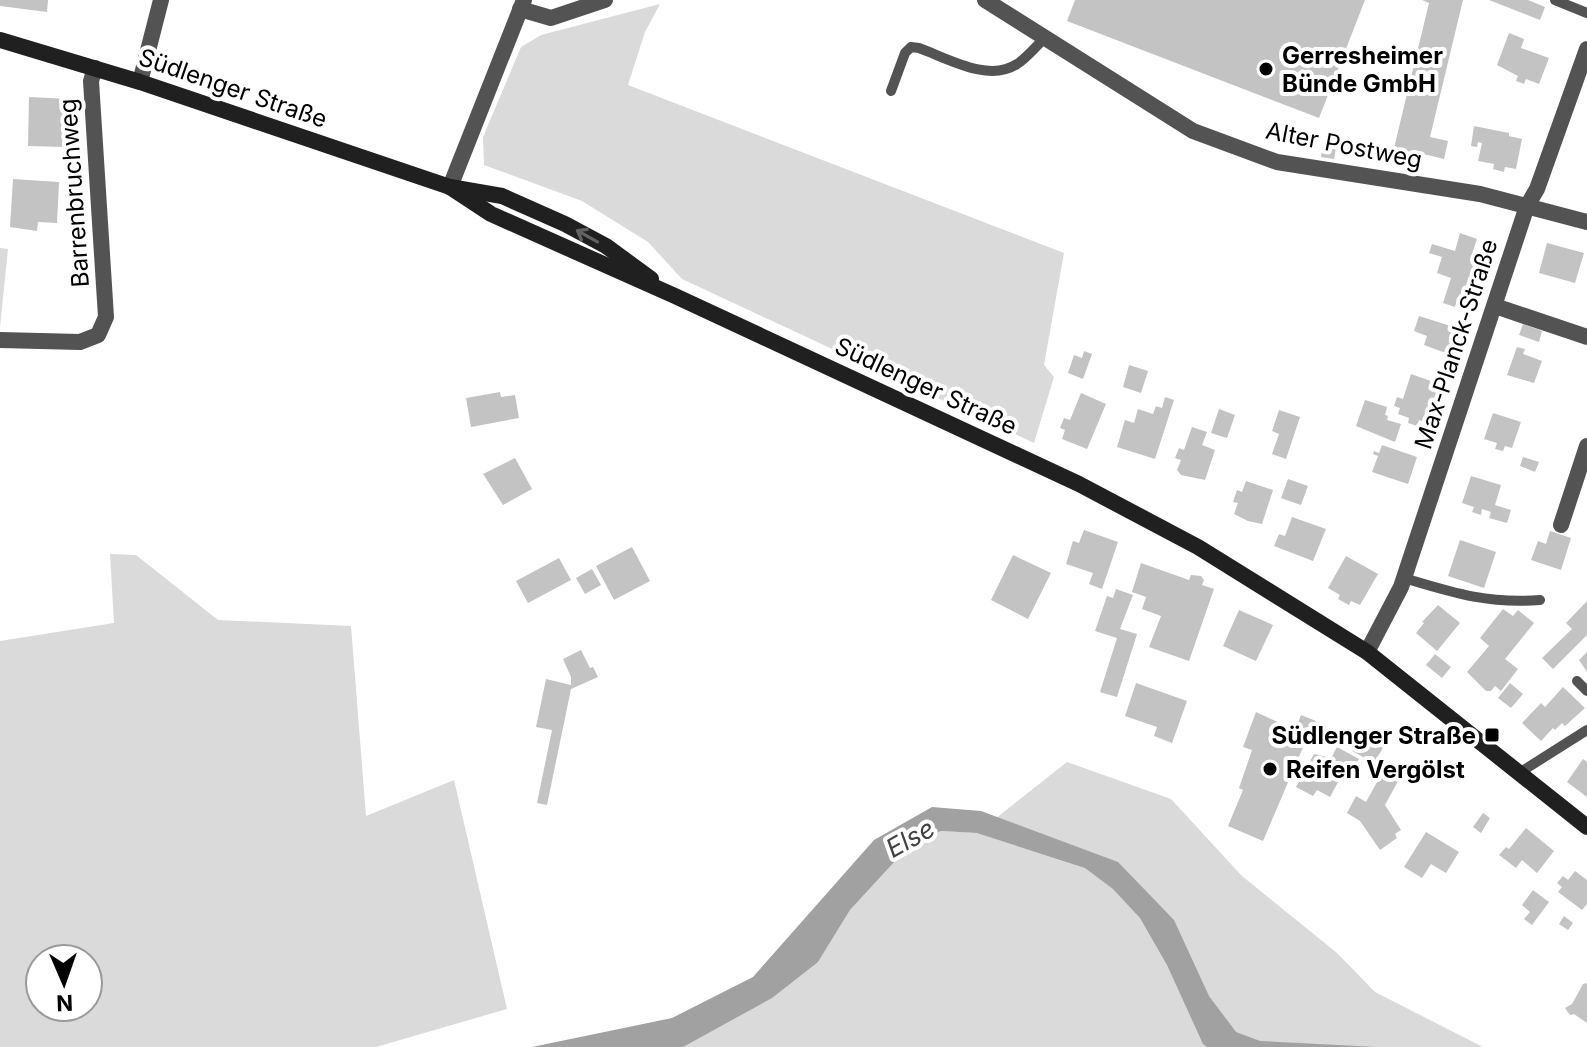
<svg xmlns="http://www.w3.org/2000/svg" width="1587" height="1047" viewBox="0 0 1587 1047" font-family="Inter,sans-serif">
<style>
.green{fill:#dadada;fill-rule:evenodd}
.water{fill:#a1a1a1}
.building{fill:#c3c3c3}
.lines{fill:none;stroke-linecap:round;stroke-linejoin:round}
.lane{stroke:#535353;stroke-width:10}
.street{stroke:#535353;stroke-width:16}
.secondary{stroke:#202020;stroke-width:16}
.oneway{stroke:#636363}
.poi-dot{fill:#000;stroke:#fff;stroke-width:3}
.labels{text-anchor:middle;dominant-baseline:central;stroke-width:8;stroke-linejoin:round;paint-order:stroke}
.poi-label{font-size:24px;font-weight:bold;fill:#000;stroke:#fff;text-anchor:start}
.street-label{font-size:24px;fill:#000;stroke:#fff}
.water-label{font-size:26px;font-style:italic;fill:#424242;stroke:#fff}
</style>
<rect width="100%" height="100%" fill="#fff"/>
<g class="green">
<path d="M660 4 645 32 628 85 1064 253 1044 365 1054 377 1034 443 682 279 648 242 582 201 484 165 483 137 521 47 541 35Z"/>
<path d="M0 248 8 249 0 327Z"/>
<path d="M110 554 136 555 218 620 351 626 366 816 454 780 507 1009 376 1047H0V641L114 623ZM40 959H88V1007H40Z"/>
<path d="M1067 762 1171 799 1242 876 1337 953 1375 992 1483 1047H680L818 962 850 910 909 846 941 831 977 833Z"/>
</g>
<path class="water" d="M932 807 981 811 1118 862 1174 920 1209 996 1236 1032 1260 1041 1376 1047H1207L1203 1044 1167 965 1140 918 1113 889 1085 868 977 833 941 831 909 846 850 910 818 962 772 998 683 1047H532L672 1018 753 977 874 840Z"/>
<g class="building">
<path d="M0 0H48L47 12 0 6Z"/>
<path d="M1075 0H1365L1319 118 1067 21Z"/>
<path d="M1422 0H1463L1430 137 1448 141 1444 159 1415 152 1413 158 1398 154 1399 149 1394 148 1429 3Z"/>
<path d="M1489 0H1528L1545 7 1540 20Z"/>
<path d="M1509 33 1524 39 1521 48 1549 58 1539 84 1526 79 1524 84 1516 81 1518 76 1497 65Z"/>
<path d="M29 97 69 99 65 147 28 146Z"/>
<path d="M1474 126 1509 133V136L1522 139 1516 169 1505 167 1504 172 1493 169 1494 164 1478 161 1482 143 1478 142 1477 147 1471 146Z"/>
<path d="M1323 145 1336 147 1334 159 1321 157Z"/>
<path d="M13 179 59 182 57 223 38 222 37 231 10 227Z"/>
<path d="M1460 233 1477 239 1471 257 1476 258 1471 272 1478 275 1468 307 1456 303 1455 307 1443 303 1451 278 1437 273 1442 257 1429 253 1432 244 1455 251Z"/>
<path d="M1547 243 1584 253 1575 283 1539 273Z"/>
<path d="M1419 316 1460 329 1451 355 1424 345 1427 336 1414 331Z"/>
<path d="M1523 324 1542 331 1539 342 1519 335Z"/>
<path d="M1517 347 1525 349 1523 354 1542 361 1534 383 1507 375Z"/>
<path d="M1084 351 1092 354 1083 379 1068 373 1074 355 1082 358Z"/>
<path d="M1129 365 1148 371 1141 393 1123 387Z"/>
<path d="M1411 374 1442 385 1429 424 1419 420 1417 426 1408 423 1409 418 1398 414 1400 408 1394 406 1397 397 1403 399Z"/>
<path d="M500 392 501 397 515 395 519 418 471 427 466 398Z"/>
<path d="M1081 393 1106 404 1087 449 1062 439 1065 430 1060 428 1064 418 1070 420Z"/>
<path d="M1165 397 1174 400 1155 459 1117 447 1125 420 1134 423 1138 409 1153 414 1156 406 1162 408Z"/>
<path d="M1365 400 1387 407 1385 415 1388 416 1387 420 1401 424 1395 442 1356 426Z"/>
<path d="M1219 409 1235 415 1227 438 1211 433Z"/>
<path d="M1279 410 1300 417 1286 459 1272 454 1279 434 1272 431Z"/>
<path d="M1493 413 1521 422 1512 448 1505 446 1503 451 1495 449 1497 443 1484 439Z"/>
<path d="M1192 427 1207 432 1202 445 1215 450 1205 480 1181 475 1177 470 1181 460 1175 458 1179 448 1184 450Z"/>
<path d="M1382 445 1417 457 1408 484 1372 472 1378 456 1373 454 1374 451 1379 453Z"/>
<path d="M1523 457 1539 462 1535 472 1520 466Z"/>
<path d="M515 458 532 489 503 505 483 474Z"/>
<path d="M1471 476 1501 485 1495 505 1511 510 1507 523 1489 518 1491 512 1482 509 1481 515 1472 512 1474 507 1462 503Z"/>
<path d="M1288 479 1308 486 1301 505 1281 498Z"/>
<path d="M1246 481 1273 490 1262 524 1248 521 1234 514 1238 503 1233 502 1237 490 1242 492Z"/>
<path d="M1292 517 1326 529 1313 561 1274 546 1279 534 1285 536Z"/>
<path d="M1084 530 1118 542 1102 589 1089 584 1093 573 1066 564 1073 541 1079 543Z"/>
<path d="M1550 531 1571 538 1561 570 1531 560 1538 541 1546 544Z"/>
<path d="M1460 540 1496 552 1484 588 1448 576Z"/>
<path d="M632 547 650 581 614 600 596 566Z"/>
<path d="M1013 555 1051 573 1028 619 991 600Z"/>
<path d="M1346 556 1378 574 1360 605 1351 601 1349 605 1338 599 1340 595 1328 588Z"/>
<path d="M559 558 571 580 528 603 516 581Z"/>
<path d="M1141 563 1189 580 1191 575 1201 576 1204 580 1202 585 1214 589 1189 661 1149 647 1161 616 1142 609 1146 597 1132 592Z"/>
<path d="M592 569 601 585 585 594 576 578Z"/>
<path d="M1116 589 1133 595 1120 629 1137 634 1117 697 1100 692 1117 638 1095 631 1107 596 1113 598Z"/>
<path d="M1587 601V635L1553 669 1542 658 1572 629 1566 623Z"/>
<path d="M1438 605 1460 623 1437 651 1416 633 1424 623 1422 622Z"/>
<path d="M1503 609 1513 616 1518 610 1534 623 1505 659 1518 669 1501 691 1495 686 1491 691H1486L1467 672 1489 646 1480 638Z"/>
<path d="M1239 610 1273 625 1256 661 1223 646Z"/>
<path d="M581 650 590 668 593 667 598 677 571 689 547 805 537 803 552 730 536 727 546 679 571 685V677L563 659Z"/>
<path d="M1587 652V672L1579 660Z"/>
<path d="M1435 654 1451 667 1442 678 1426 665Z"/>
<path d="M1136 683 1187 701 1172 743 1154 736 1157 727 1125 716Z"/>
<path d="M1510 683 1523 694 1511 708 1498 698Z"/>
<path d="M1563 687 1585 708 1565 726 1562 723 1555 730 1553 728 1541 741 1522 723 1541 703 1545 707Z"/>
<path d="M1256 712 1295 730 1301 715 1316 721 1312 732 1310 731 1263 841 1228 826 1243 790 1239 788 1252 750 1243 747Z"/>
<path d="M1361 734 1384 746 1374 763 1352 751Z"/>
<path d="M1337 747 1359 759 1351 774 1344 771 1330 797 1317 790 1313 796 1296 787 1314 754 1327 757 1329 762Z"/>
<path d="M1583 759 1587 762V797L1567 782Z"/>
<path d="M1387 764 1403 772 1385 805 1401 830 1395 834 1397 838 1380 850 1360 821 1347 813 1356 796 1366 802Z"/>
<path d="M1483 813 1490 818 1481 833 1473 827Z"/>
<path d="M1526 828 1554 851 1537 873 1522 860 1516 868 1499 855 1506 847 1509 849Z"/>
<path d="M1426 832 1459 852 1446 873 1431 864 1422 878 1404 867Z"/>
<path d="M1575 871 1587 880V904L1582 910 1558 892 1562 887 1557 883 1563 876 1568 880Z"/>
<path d="M1533 890 1549 902 1532 925 1524 919 1530 912 1522 905Z"/>
<path d="M1564 916 1573 923 1568 930 1559 924Z"/>
<path d="M1587 983V1023L1574 1014 1570 1015 1565 1008 1572 1004 1583 984Z"/>
</g>
<g class="lines">
<g class="lane">
<path d="M1555 0 1587 13"/>
<path d="M891 91 905 53 911 47 919 48C947 58 989 83 1017 64 1027 58 1036 46 1045 38"/>
<path d="M1404 578C1454 593 1488 604 1540 600"/>
<path d="M1577 681 1587 691"/>
<path d="M1519 773 1587 730"/>
</g>
<g class="street">
<path d="M985 0 1193 131 1277 162 1480 194 1587 222"/>
<path d="M520 9 551 18 605 0"/>
<path d="M140 82 161 0"/>
<path d="M450 187 524 0"/>
<path d="M1495 306 1587 337"/>
<path d="M0 340 80 342 98 335 106 317 91 81 95 68"/>
<path d="M1561 525 1587 446"/>
<path d="M1367 652 1401 587 1527 206 1537 189 1587 49"/>
</g>
<g class="secondary">
<path d="M0 40 140 82 450 187 502 196 565 224 606 246 651 279"/>
<path d="M450 187 491 214 675 296 1079 484 1198 547 1367 652 1587 827"/>
</g>
</g>
<defs><path id="oneway-shaft" d="M-6 0H5M1.5-3L5.5 0L1.5 3" fill="none" stroke-width="1.6" stroke-linecap="round" stroke-linejoin="round" transform="scale(2)"/></defs>
<use class="oneway" href="#oneway-shaft" transform="translate(587 236) rotate(-151)"/>
<g class="poi-dot">
<circle cx="1266" cy="69" r="8"/>
<rect x="1484" y="727" width="16" height="16" rx="4"/>
<circle cx="1270" cy="769" r="8"/>
</g>
<g class="labels">
<g class="poi-label">
<text x="1282" y="55">Gerresheimer<tspan x="1282" dy="28">Bünde GmbH</tspan></text>
<text x="1476" y="735" text-anchor="end">Südlenger Straße</text>
<text x="1286" y="769">Reifen Vergölst</text>
</g>
<g class="street-label">
<text transform="translate(233 88) rotate(19)">Südlenger Straße</text>
<text transform="translate(1344 145) rotate(11)">Alter Postweg</text>
<text transform="translate(74 193) rotate(-94)">Barrenbruchweg</text>
<text transform="translate(1456 344) rotate(-72)">Max-Planck-Straße</text>
<text transform="translate(926 386) rotate(25)">Südlenger Straße</text>
</g>
<g class="water-label">
<text transform="translate(910 838) rotate(-29)">Else</text>
</g>
</g>
<g transform="translate(64 983) rotate(178)"><circle r="38" fill="#ffffff" stroke="#999999" stroke-width="2"/>
<path d="M0-6L14 30L0 20L-14 30Z" fill="#000000"/>
<text y="-12" font-size="22" font-weight="bold" text-anchor="middle" fill="#000000">N</text>
</g>
</svg>
